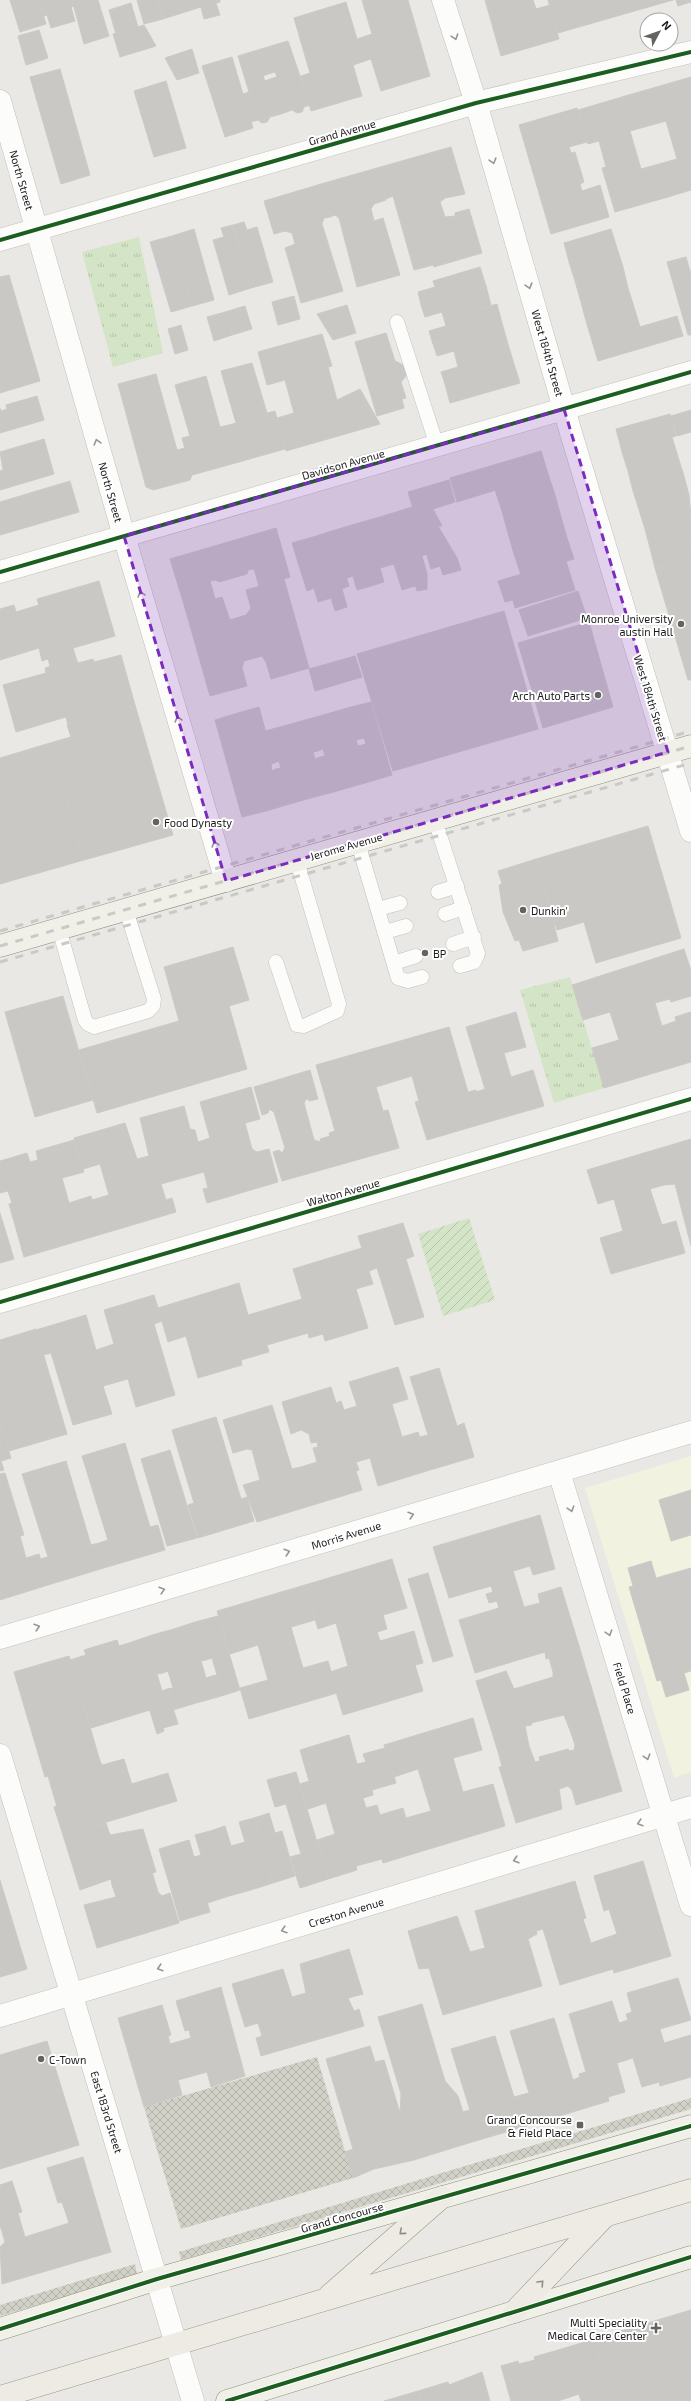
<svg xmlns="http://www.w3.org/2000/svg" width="691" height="2401" viewBox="0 0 691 2401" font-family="'Exo 2',sans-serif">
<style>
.education{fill:#f1f2e0}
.construction{fill:url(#construction-cross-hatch)}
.grass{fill:url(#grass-tufts)}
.garden{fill:url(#garden-furrows)}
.building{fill:#cac8c5;stroke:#cccac6}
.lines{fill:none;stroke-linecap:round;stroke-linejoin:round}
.lane-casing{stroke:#c0c0be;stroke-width:15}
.street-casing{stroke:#c0c0be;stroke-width:23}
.secondary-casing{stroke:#8e907f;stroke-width:23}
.primary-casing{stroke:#9c9684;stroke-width:23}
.lane{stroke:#fcfcfb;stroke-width:14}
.street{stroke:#fcfcfb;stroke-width:22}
.secondary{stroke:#f0f0e9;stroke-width:22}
.primary{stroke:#eeebe4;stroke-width:22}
.rail{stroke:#c9c9c8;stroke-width:3;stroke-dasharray:8 8;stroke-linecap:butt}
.cycleway-casing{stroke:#fff;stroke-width:6}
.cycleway{stroke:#1b5e20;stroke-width:4}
.oneway{stroke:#979796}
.oneway2{stroke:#8f8d8a}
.marked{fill:#7b2cbf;fill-opacity:0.2;stroke:#7b2cbf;stroke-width:3;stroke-dasharray:8 5;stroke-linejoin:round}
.poi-dot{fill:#636361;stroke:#fff;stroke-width:1.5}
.labels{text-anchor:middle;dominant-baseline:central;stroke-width:4;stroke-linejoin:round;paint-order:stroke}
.street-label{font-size:11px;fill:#1b1b1b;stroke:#fff}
.poi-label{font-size:11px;fill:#1b1b1b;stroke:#fff;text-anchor:end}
</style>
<defs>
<pattern id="construction-cross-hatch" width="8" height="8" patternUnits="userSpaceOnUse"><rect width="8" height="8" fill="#d1d1c7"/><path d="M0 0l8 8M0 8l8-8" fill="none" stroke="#b3b3aa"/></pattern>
<pattern id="grass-tufts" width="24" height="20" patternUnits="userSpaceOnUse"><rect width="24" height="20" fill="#d4e4c6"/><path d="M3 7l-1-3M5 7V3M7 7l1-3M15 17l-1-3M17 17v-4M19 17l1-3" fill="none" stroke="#b5c3aa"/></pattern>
<pattern id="garden-furrows" width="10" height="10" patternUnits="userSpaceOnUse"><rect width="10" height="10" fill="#d4e4c6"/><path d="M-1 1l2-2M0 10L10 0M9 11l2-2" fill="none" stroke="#b5c3aa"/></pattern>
</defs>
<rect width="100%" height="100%" fill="#e9e8e4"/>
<path class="education" d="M691 1456V1772L674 1778 585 1488Z"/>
<g class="construction">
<path d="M317 2057 353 2178 181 2229 144 2107Z"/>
<path d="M691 2098V2109L181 2260 179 2252Z"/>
<path d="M135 2264 137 2275 0 2316V2305Z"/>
</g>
<g class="grass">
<path d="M139 237 163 353 113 367 82 252Z"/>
<path d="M570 977 604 1088 554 1103 520 990Z"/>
</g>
<path class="garden" d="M469 1218 495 1300 443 1316 418 1234Z"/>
<g class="building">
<path d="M10 0H39L46 24 20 32Z"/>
<path d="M39 0H72L74 6 71 7 75 21 51 28 47 15 44 16Z"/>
<path d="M72 0H98L109 36 84 44Z"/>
<path d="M137 0H157L163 19 144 24Z"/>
<path d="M157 0H178L182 13 163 19Z"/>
<path d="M178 0H199L201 7 182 13Z"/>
<path d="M199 0H220V2L216 3 220 15 204 19Z"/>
<path d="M362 0H408L430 76 381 91 371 59 353 65 362 96 311 111 301 76 310 73 294 18 346 2 357 39 372 34Z"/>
<path d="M485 0H533L536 9 550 5 559 39 501 56Z"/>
<path d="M548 0H673L558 33Z"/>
<path d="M676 0H691V2L678 6Z"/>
<path d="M131 3 138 27 116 34 109 10Z"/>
<path d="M144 25 156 46 120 57 113 34Z"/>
<path d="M39 30 48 58 26 65 18 36Z"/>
<path d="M288 41 310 105 304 107 302 112 297 113 292 110 281 114 270 79 277 77 275 72 268 74 261 49Z"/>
<path d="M192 49 199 73 177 80 165 58Z"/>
<path d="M261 49 268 74 263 76 265 81 270 79 281 114 270 117 267 122 262 123 258 120 251 122 243 94 249 92 238 56Z"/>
<path d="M232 57 253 128 225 137 202 66Z"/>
<path d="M60 69 90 175 61 184 30 77Z"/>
<path d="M691 77V190L668 197 659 164 677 159 666 121 648 126 639 92Z"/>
<path d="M166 81 186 148 154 157 134 91Z"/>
<path d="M639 92 648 126 630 131 641 169 659 164 668 197 615 212 602 168 606 167 599 141 588 144 578 110Z"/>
<path d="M577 108 587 142 569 147 571 153 575 152 584 182 580 184 582 191 600 185 609 217 551 234 519 125Z"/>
<path d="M451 147 465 194 445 198 440 202 445 217 455 216V213L469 209 482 253 434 267 433 265 414 270 393 196 386 199 377 168Z"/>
<path d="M377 168 386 200 374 204 371 209 374 221 383 218 400 275 357 287 339 218 335 215 330 217 321 184Z"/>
<path d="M321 184 330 217 324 218 322 224 343 291 301 303 285 248 295 244 292 233 285 231 274 234 264 201Z"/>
<path d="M244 222 247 230 257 227 273 282 251 288 233 225Z"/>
<path d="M233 225 251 288 229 295 213 240 224 237 221 228Z"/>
<path d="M194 229 214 300 192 306 172 236Z"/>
<path d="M611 229 617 248 569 262 564 243Z"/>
<path d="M172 236 192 306 171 312 150 242Z"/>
<path d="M617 248 623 267 575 281 569 262Z"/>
<path d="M686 257 691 274V335H688L667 262Z"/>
<path d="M480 267 486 286 421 305 418 292 435 287 433 281Z"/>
<path d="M623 267 628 288 581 302 575 281Z"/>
<path d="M9 275 40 381 0 393V277Z"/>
<path d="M486 286 491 305 444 319 442 312 425 317 421 305Z"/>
<path d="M628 288 634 307 586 321 581 302Z"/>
<path d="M294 296 300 319 278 325 272 302Z"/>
<path d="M497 304 502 323 433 344 429 331 446 326 444 319Z"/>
<path d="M347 305 356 333 333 340 317 314Z"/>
<path d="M245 306 252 329 232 335 225 312Z"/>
<path d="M634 307 640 327 592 341 586 321Z"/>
<path d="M225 312 232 335 214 341 207 317Z"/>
<path d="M677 316 683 336 598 361 592 341Z"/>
<path d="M502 323 508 344 456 359 454 351 437 356 433 344Z"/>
<path d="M181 325 188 350 175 354 168 329Z"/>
<path d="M386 333 395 361 405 366 406 376 401 382 406 398 402 399 404 408 377 416 355 342Z"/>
<path d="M322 334 332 366 328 367 337 400 360 389 380 424 286 451 277 418 294 413 285 380 267 385 258 352Z"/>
<path d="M508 344 514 364 445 384 441 372 458 367 456 359Z"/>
<path d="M252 363 267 413 275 411 285 449 239 462 229 425 236 423 221 371Z"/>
<path d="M514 364 520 383 450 403 445 384Z"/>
<path d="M156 374 177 450 185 448 192 475 190 480 153 490 146 487 118 384Z"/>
<path d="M206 376 220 427 229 425 239 462 192 475 182 438 190 436 175 385Z"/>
<path d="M37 396 44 420 0 433V408L1 411 7 409 6 405Z"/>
<path d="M691 410V432L677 436 671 416Z"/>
<path d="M670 414 676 436 622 452 616 429Z"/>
<path d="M672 437 678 457 628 471 622 452Z"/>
<path d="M44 439 54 474 0 490V471L3 470 0 452Z"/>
<path d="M541 451 548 474 457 502 450 478Z"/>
<path d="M678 457 684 476 633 491 628 471Z"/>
<path d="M548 474 555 495 502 511 495 490Z"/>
<path d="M684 476 689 495 639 510 633 491Z"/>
<path d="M449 480 455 502 433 509 442 526H438L457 558 461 570 443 575 440 566 431 569 408 492Z"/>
<path d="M70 481 79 512 0 535V502Z"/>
<path d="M555 495 561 517 508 533 502 511Z"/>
<path d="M689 495 691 516 645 529 639 510Z"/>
<path d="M412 507 427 554 422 556 427 574V589L417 591 393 513Z"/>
<path d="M393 513 415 586 402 590 394 564 387 566 373 519Z"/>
<path d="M691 516V536L650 548 645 529Z"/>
<path d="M561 517 567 538 514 554 508 533Z"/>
<path d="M373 519 387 566 380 568 384 582 371 586 352 525Z"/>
<path d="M352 525 371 586 357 590 353 576 347 578 332 531Z"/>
<path d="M276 528 290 577 259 586 254 569 248 570 247 574 219 582 216 580 210 581 215 599 185 608 170 559Z"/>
<path d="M332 531 349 586 342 589 347 607 335 611 313 537Z"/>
<path d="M691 536V557L655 568 650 548Z"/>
<path d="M313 537 331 598 318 602 314 588 307 591 292 543Z"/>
<path d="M567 538 574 559 521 575 514 554Z"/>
<path d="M691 557V680H688L655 568Z"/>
<path d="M566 561 575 590 515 608 513 600 505 602 498 581Z"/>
<path d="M284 579 309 668 271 679 266 662 262 656 244 661 242 668 247 686 210 696 185 608 222 597 230 620 246 615 251 608 246 590Z"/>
<path d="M99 581 115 636 73 648 76 658 50 666 48 659 42 661 39 648 0 660V609L14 605 16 612 39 605 37 599Z"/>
<path d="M578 591 587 618 528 636 519 610Z"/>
<path d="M504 611 538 729 393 771 357 654Z"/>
<path d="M589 622 613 707 543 728 518 643Z"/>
<path d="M121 655 135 705 68 725 66 717 16 732 3 685 46 673 45 668 76 658 78 663 93 659 94 662Z"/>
<path d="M355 656 362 677 315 691 309 669Z"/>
<path d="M371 702 392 775 372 781 362 745 366 744 364 738 360 739 351 707Z"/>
<path d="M135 705 173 835 84 860 50 743 71 737 67 725Z"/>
<path d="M259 707 274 763 271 764 272 771 276 769 286 805 266 811 238 713Z"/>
<path d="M351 707 360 739 356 740 358 746 362 745 372 781 351 787 330 713Z"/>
<path d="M238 713 266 811 242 817 215 720Z"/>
<path d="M330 713 351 787 330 793 320 757 325 756 323 749 318 751 309 719Z"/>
<path d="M309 719 318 751 313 752 315 759 320 757 330 793 307 799 287 725Z"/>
<path d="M287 725 307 799 286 805 276 769 281 768 279 761 274 763 265 731Z"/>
<path d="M50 743 84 860 0 884V758Z"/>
<path d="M648 826 681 938 596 963 584 922 557 930 536 859Z"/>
<path d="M536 859 555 925H554L558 941 523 951 519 940 515 941 503 912 499 885 502 884 498 871Z"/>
<path d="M233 947 249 1000 229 1006 247 1069 97 1113 79 1050 179 1021 164 967Z"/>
<path d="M684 949 691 971V996L671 1002 670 999 655 1003 662 1026 676 1021 675 1017 691 1012V1062L604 1088 592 1048 619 1040 610 1012 583 1020 572 985Z"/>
<path d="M63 996 93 1100 35 1117 5 1012Z"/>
<path d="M516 1012 526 1047 504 1053 511 1077 533 1070 544 1106 485 1123 476 1092 485 1089 466 1027Z"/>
<path d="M449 1027 468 1092 476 1090 485 1123 427 1140 415 1102 419 1101 412 1076 376 1087 383 1111 388 1110 399 1148 339 1165 329 1133 335 1131 316 1065Z"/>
<path d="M310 1070 318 1099 309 1101 307 1098 304 1103 314 1140 321 1142 320 1139 330 1136 339 1165 282 1181 273 1152 279 1150 282 1153 285 1148 274 1112 269 1109 268 1113 262 1115 254 1087Z"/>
<path d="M251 1087 260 1119 245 1123 252 1149 257 1152 269 1149 278 1182 207 1203 203 1189 208 1188 204 1172 161 1184 166 1200 172 1198 176 1212 102 1234 92 1200 109 1195 100 1164 83 1169 74 1138 125 1123 137 1159 149 1156 140 1118 184 1106 190 1129 195 1130 198 1142 210 1138 200 1102Z"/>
<path d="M691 1139V1246L675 1184 664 1185 654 1150Z"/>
<path d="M74 1140 84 1172 62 1178 69 1203 91 1196 102 1234 24 1257 9 1204 12 1203 8 1191 0 1193V1161L27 1153 30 1162 38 1160 36 1151Z"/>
<path d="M654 1150 664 1185 650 1189 662 1225 676 1221 685 1253 611 1274 600 1238 623 1231 614 1199 598 1204 587 1170Z"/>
<path d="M0 1213 14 1259 0 1263Z"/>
<path d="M403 1223 414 1256 406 1259 424 1317 395 1325 377 1268 369 1271 358 1236Z"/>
<path d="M362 1248 373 1284 356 1289 368 1328 325 1341 323 1334 309 1338 308 1333 267 1345 269 1352 241 1360 242 1365 198 1378 186 1336 168 1342 158 1308 239 1283 248 1315 302 1299 293 1269Z"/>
<path d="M154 1295 162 1321 154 1324 175 1395 136 1407 128 1379 103 1386 112 1414 73 1425 51 1353 43 1355 36 1330 86 1315 96 1350 114 1344 104 1310Z"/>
<path d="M36 1329 67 1434 9 1451 0 1422V1340Z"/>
<path d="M398 1367 408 1399 392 1404 394 1411 402 1437 418 1432 430 1470 378 1486 370 1458 356 1462 359 1470 356 1471 362 1490 313 1505 301 1467 317 1462 313 1448 318 1447 317 1442 311 1443 309 1434 301 1430 291 1434 282 1402 331 1387 336 1403 341 1401 344 1410 357 1406 349 1382Z"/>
<path d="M439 1368 457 1426 464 1423 474 1457 430 1470 420 1437 428 1435 410 1377Z"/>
<path d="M272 1405 292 1469 301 1467 313 1505 257 1522 243 1485 260 1480 252 1450 247 1449 233 1453 223 1420Z"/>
<path d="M216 1417 241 1499 247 1497 254 1521 198 1538 188 1505 194 1503 172 1430Z"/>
<path d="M0 1422 11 1458 1 1461 4 1470 0 1471Z"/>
<path d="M125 1443 150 1527 158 1525 165 1550 107 1567 99 1543 108 1540 82 1456Z"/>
<path d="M170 1450 197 1538 167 1546 141 1459Z"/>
<path d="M66 1461 91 1545 99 1543 107 1567 48 1585 40 1559 48 1557 22 1474Z"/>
<path d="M5 1473 24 1535 20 1536 26 1558 39 1554 48 1585 0 1600V1474Z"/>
<path d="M691 1490V1535L671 1541 659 1500Z"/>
<path d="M540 1515 555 1569 533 1575 530 1566 513 1571 524 1607 540 1603 538 1594 561 1587 580 1649 546 1659 545 1652 475 1673 459 1620 499 1608 497 1601 489 1603 486 1594 493 1592 491 1586 449 1598 433 1547Z"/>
<path d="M392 1559 407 1608 383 1615 387 1629 377 1632 380 1641 414 1631 423 1663 415 1665 423 1691 343 1715 330 1672 348 1666 336 1623 318 1629 305 1585Z"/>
<path d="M651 1561 656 1578 691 1568V1671L684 1673 689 1690 666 1697 661 1680 657 1681 629 1587 633 1586 628 1568Z"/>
<path d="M428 1573 453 1656 433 1662 408 1579Z"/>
<path d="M305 1585 315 1620 291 1627 303 1668 328 1661 337 1693 249 1719 240 1688 268 1680 258 1645 230 1654 217 1611Z"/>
<path d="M218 1616 240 1690 218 1697 212 1676 217 1675 212 1658 206 1660 195 1622Z"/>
<path d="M195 1622 206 1660 201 1661 206 1678 212 1676 218 1697 196 1703 174 1629Z"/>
<path d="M174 1629 196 1703 173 1710 167 1689 173 1688 168 1671 163 1673 152 1635Z"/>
<path d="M152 1635 163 1673 157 1674 162 1691 167 1689 178 1724 163 1728 164 1731 157 1734 129 1643Z"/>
<path d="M117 1640 119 1646 129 1643 150 1710 91 1728 70 1660 86 1655 84 1650Z"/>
<path d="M580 1649 602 1723 571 1733 564 1715 531 1723 532 1725 525 1726 529 1746 499 1755 476 1681 506 1671 514 1689 553 1677V1672L549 1658Z"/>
<path d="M69 1656 100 1761 45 1777 14 1672Z"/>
<path d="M473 1718 482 1750 453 1758 463 1792 493 1784 505 1826 416 1853 406 1818 431 1811 418 1769 394 1777 384 1745Z"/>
<path d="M602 1723 622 1791 576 1805 572 1790 568 1786 559 1789 562 1809 516 1823 499 1767H502L499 1755 529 1746 535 1762 540 1761 539 1757 568 1749 569 1751 574 1750 575 1745 571 1733Z"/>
<path d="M349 1735 357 1764 366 1762 363 1754 385 1748 396 1783 372 1790 373 1795 363 1798 366 1808 377 1805 380 1815 403 1808 416 1853 383 1863 382 1859 356 1866 357 1870 328 1879 317 1840 335 1834 326 1803 308 1809 300 1784 309 1781 300 1750Z"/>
<path d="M124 1759 132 1785 57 1807 48 1776 100 1761 102 1765Z"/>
<path d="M296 1772 328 1879 300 1888 290 1857 301 1854 286 1804 275 1807 267 1780Z"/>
<path d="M168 1773 177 1801 63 1835 54 1807Z"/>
<path d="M269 1813 275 1833 282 1831 295 1876 273 1883 254 1818Z"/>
<path d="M254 1818 273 1883 251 1890 238 1844 245 1842 239 1822Z"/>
<path d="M106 1823 110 1835 143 1829 156 1872 112 1885 111 1879 80 1890 63 1835Z"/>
<path d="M225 1826 231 1846 238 1844 251 1890 229 1896 210 1831Z"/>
<path d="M210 1831 229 1896 207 1903 194 1857 201 1855 195 1835Z"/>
<path d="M189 1840 210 1912 180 1921 159 1849Z"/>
<path d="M643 1861 671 1956 614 1973 613 1969 560 1985 543 1929 536 1931 525 1896 575 1881 586 1918 583 1919 591 1943 617 1934 609 1909 604 1911 594 1876Z"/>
<path d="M152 1872 158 1892 162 1896 170 1893 179 1923 97 1948 84 1905 116 1897 112 1885Z"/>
<path d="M0 1880 27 1969 0 1977Z"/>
<path d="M525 1896 537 1934 528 1939 542 1986 443 2015 429 1968 419 1969 408 1931 457 1916 470 1952 485 1948 475 1911Z"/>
<path d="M349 1949 363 1994 348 1998 354 2011 359 2009 364 2026 261 2056 256 2038 262 2036 258 2023 245 2027 232 1984 283 1969 292 1997 306 1993 300 1964Z"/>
<path d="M678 1978 691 2020 660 2029 664 2043 691 2035V2077L660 2086 659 2082 642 2087 633 2058 617 2063 625 2092 608 2097 609 2101 589 2107 579 2074 586 2072 569 2014 612 2001 619 2023 628 2020 626 2014 632 2012 627 1993Z"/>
<path d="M221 1987 245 2076 211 2087 207 2072 178 2080 182 2095 144 2107 118 2018 162 2005 171 2035 168 2036 170 2044 191 2038 189 2030 185 2031 176 2001Z"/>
<path d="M422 2004 445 2081 458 2096 472 2142 414 2160 400 2114 401 2094 378 2017Z"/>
<path d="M554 2018 573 2080 580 2077 589 2107 530 2125 521 2095 529 2093 510 2031Z"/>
<path d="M495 2036 514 2097 521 2095 530 2125 472 2142 462 2112 470 2110 451 2049Z"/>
<path d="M47 2041 79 2145 0 2169V2055Z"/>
<path d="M370 2046 375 2062 384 2060 414 2160 374 2169 353 2178 345 2152 353 2149 326 2059Z"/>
<path d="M83 2157 111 2252 2 2284 0 2247 5 2242 0 2225V2185L12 2181 22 2212 18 2213 25 2237 69 2223 62 2202 58 2203 47 2168Z"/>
<path d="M691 2310V2401H612L594 2339Z"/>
<path d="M594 2339 612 2401H581L565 2348Z"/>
<path d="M565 2348 579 2394 558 2401H511L501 2366 518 2361 519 2364 535 2360 534 2357Z"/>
<path d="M482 2372 490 2401H421L418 2391 448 2382 449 2385Z"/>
<path d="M418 2391 421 2401H384Z"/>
</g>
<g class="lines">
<g class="lane-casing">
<g id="lane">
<path d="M397 322 437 446"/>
<path d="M435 820 478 954 474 962 460 966"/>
<path d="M358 843 398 978 408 981 422 977"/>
<path d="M438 892 457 886"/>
<path d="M378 909 400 903"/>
<path d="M445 914 464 908"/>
<path d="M59 929 85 1020 88 1024 94 1027 148 1011 153 1006 154 999 126 910"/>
<path d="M385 932 406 926"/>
<path d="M453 944 474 937"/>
<path d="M276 962 297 1025 304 1026 337 1011 339 1004 297 861"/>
<path d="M394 963 416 956"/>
</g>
</g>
<g class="street-casing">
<g id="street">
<path d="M443 0 476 103 571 433 691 831"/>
<path d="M0 101 124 536 226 881"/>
<path d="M0 240 476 103 691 52"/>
<path d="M0 572 691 372"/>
<path d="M0 1302 691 1099"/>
<path d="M559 1472 691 1905"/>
<path d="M0 1638 691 1432"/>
<path d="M0 1755 193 2401"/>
<path d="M0 2016 691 1807"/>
</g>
</g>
<g class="secondary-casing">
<g id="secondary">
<path d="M0 946 691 746"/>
<path d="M0 2329 157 2279 691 2126"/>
<path d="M227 2401 691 2257"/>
</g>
</g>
<g class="primary-casing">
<g id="primary">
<path d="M330 2295 442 2197"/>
<path d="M514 2312 604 2217"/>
<path d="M0 2397 691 2190"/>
</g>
</g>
<use href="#lane" class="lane"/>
<use href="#street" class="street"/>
<use href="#secondary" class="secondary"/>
<use href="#primary" class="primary"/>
<g class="rail">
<path d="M0 931 691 731"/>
<path d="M0 946 691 746"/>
<path d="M0 962 691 763"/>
</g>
<g class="cycleway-casing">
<g id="cycleway">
<path d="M0 240 476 103 691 52"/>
<path d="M0 572 691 372"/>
<path d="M0 1302 691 1099"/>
<path d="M0 2329 157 2279 691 2126"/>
<path d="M227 2401 691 2257"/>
</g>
</g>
<use href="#cycleway" class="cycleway"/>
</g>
<defs><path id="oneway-chevron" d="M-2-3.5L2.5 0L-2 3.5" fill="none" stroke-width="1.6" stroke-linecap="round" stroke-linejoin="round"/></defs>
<g class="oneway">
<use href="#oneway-chevron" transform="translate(455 37) rotate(72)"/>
<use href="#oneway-chevron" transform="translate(493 161) rotate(74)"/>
<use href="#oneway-chevron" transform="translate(529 286) rotate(74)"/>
<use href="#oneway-chevron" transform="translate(97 442) rotate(-106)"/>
<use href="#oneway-chevron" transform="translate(141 594) rotate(-106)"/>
<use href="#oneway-chevron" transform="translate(178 719) rotate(-106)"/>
<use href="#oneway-chevron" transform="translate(215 844) rotate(-106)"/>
<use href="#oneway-chevron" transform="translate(571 1509) rotate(73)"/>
<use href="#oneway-chevron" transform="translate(411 1515) rotate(-17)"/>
<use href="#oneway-chevron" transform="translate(287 1552) rotate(-17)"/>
<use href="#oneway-chevron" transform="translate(162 1590) rotate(-17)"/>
<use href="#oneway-chevron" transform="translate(37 1627) rotate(-17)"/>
<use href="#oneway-chevron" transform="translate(609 1633) rotate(73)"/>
<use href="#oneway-chevron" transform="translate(647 1757) rotate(73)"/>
<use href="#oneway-chevron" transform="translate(640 1823) rotate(163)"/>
<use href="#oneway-chevron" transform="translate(516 1860) rotate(163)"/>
<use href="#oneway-chevron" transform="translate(284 1930) rotate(163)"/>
<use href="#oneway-chevron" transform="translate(160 1968) rotate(163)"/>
</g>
<g class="oneway2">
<use href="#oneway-chevron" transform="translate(402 2232) rotate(139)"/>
<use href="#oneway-chevron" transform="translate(541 2283) rotate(-47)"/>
</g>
<path class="marked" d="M564 409 668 752 226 881 124 536Z"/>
<g class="poi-dot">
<circle cx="681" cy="624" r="4"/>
<circle cx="598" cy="695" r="4"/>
<circle cx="156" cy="822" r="4"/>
<circle cx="523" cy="910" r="4"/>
<circle cx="425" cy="953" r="4"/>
<circle cx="41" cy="2059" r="4"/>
<rect x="576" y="2121" width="8" height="8" rx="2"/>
<path d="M654 2322h4v4h4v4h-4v4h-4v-4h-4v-4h4z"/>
</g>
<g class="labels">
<g class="street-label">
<text transform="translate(342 132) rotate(-16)">Grand Avenue</text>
<text transform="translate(22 180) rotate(74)">North Street</text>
<text transform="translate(548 353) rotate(74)">West 184th Street</text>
<text transform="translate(343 464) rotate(-16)">Davidson Avenue</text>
<text transform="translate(111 492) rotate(74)">North Street</text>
<text transform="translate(651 698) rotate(73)">West 184th Street</text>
<text transform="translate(346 846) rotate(-16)">Jerome Avenue</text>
<text transform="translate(343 1192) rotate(-16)">Walton Avenue</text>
<text transform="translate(346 1535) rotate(-17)">Morris Avenue</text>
<text transform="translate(625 1688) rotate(73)">Field Place</text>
<text transform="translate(346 1912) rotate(-17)">Creston Avenue</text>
<text transform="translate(107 2112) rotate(73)">East 183rd Street</text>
<text transform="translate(342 2217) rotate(-16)">Grand Concourse</text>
</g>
<g class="poi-label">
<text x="673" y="618">Monroe University<tspan x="673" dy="13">austin Hall</tspan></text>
<text x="590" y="695">Arch Auto Parts</text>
<text x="164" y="822" text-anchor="start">Food Dynasty</text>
<text x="531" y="910" text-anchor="start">Dunkin'</text>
<text x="433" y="953" text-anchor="start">BP</text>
<text x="49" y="2059" text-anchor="start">C-Town</text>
<text x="572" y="2119">Grand Concourse<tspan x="572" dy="13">&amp; Field Place</tspan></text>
<text x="647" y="2322">Multi Speciality<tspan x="647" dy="13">Medical Care Center</tspan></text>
</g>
</g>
<g transform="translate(659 32) rotate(49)"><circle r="19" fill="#ffffff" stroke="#a4a4a4"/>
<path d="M0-3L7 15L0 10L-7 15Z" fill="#636361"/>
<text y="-6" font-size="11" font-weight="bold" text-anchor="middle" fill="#1b1b1b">N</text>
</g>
</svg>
